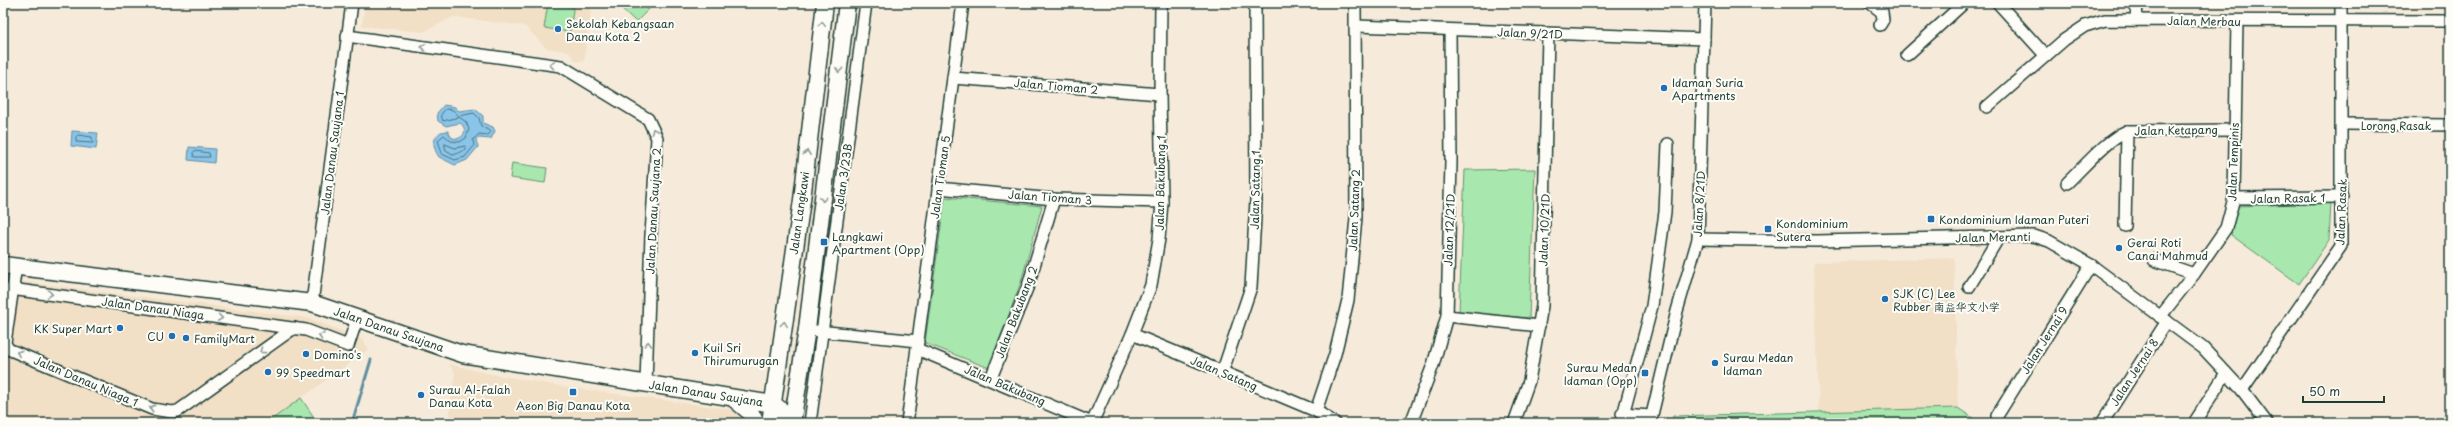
<svg xmlns="http://www.w3.org/2000/svg" width="2453" height="426" viewBox="0 0 2453 426" font-family="'Playpen Sans','LXGW WenKai TC',sans-serif">
<style>
.built{fill:#f1dfc6}
.green{fill:#a8e7ae;stroke:#649271}
.water{fill:#8ac4e9;stroke:#5f8ea1}
.lines{fill:none;stroke-linecap:round;stroke-linejoin:round}
.shore{stroke:#4a737c;stroke-width:1}
.stream{stroke:#5f8ea1;stroke-width:3}
.street-casing{stroke:#1f3d34;stroke-width:14}
.secondary-casing{stroke:#1f3d34;stroke-width:19}
.street{stroke:#fdfcf7;stroke-width:11}
.secondary{stroke:#fdfcf7;stroke-width:16}
.oneway{stroke:#8e9c96}
.poi-dot{fill:#1f6fb2;stroke:#fdfcf7;stroke-width:1.5}
.labels{text-anchor:middle;dominant-baseline:central;stroke-width:4;stroke-linejoin:round;paint-order:stroke}
.street-label{font-size:11px;fill:#1f3d34;stroke:#fdfcf7}
.poi-label{font-size:11px;fill:#1f3d34;stroke:#fdfcf7;text-anchor:start}
</style>
<rect width="100%" height="100%" fill="#f6ebda"/>
<filter id="ink" filterUnits="userSpaceOnUse"><feTurbulence type="fractalNoise" baseFrequency=".025" numOctaves="2"/><feDisplacementMap in="SourceGraphic" scale="8" xChannelSelector="R" yChannelSelector="G"/><feConvolveMatrix kernelMatrix="1 2 1 2 8 2 1 2 1" color-interpolation-filters="sRGB"/></filter>
<g filter="url(#ink)">
<g class="built">
<path d="M365 3H592L584 61H576L568 51 546 48 525 26 453 17 423 32 362 26Z"/>
<path d="M1954 258 1958 408 1819 412 1814 262Z"/>
<path d="M3 279 308 318 362 339 369 349 267 423H3Z"/>
<path d="M449 364 486 373 565 387 736 410 745 423H448L455 373Z"/>
</g>
<g class="green">
<path d="M548 3H574L570 32 544 28Z"/>
<path d="M616 3H655L636 22Z"/>
<path d="M512 163 547 168 545 183 510 178Z"/>
<path d="M1535 169 1529 318 1459 312 1465 170Z"/>
<path d="M945 197 1042 206 1021 282 989 368 925 343Z"/>
<path d="M2331 203 2329 240 2299 284 2231 235 2238 206Z"/>
<path d="M301 398 318 423H267Z"/>
<path d="M1958 408 1980 423H1672L1673 416Z"/>
</g>
<g class="water">
<path d="M444 105 455 107 459 111 475 109 483 116V123L493 127 495 131 491 139 479 138 476 140 478 147 467 160 455 165 439 157C433 148 431 139 441 132L448 131 451 137 456 139C466 137 467 128 460 123L446 126 438 121 437 113Z"/>
<path d="M72 131 98 133 96 149 71 146Z"/>
<path d="M189 147 215 149 214 163 188 160Z"/>
</g>
<g class="lines">
<g class="shore">
<path d="M446 109 453 110 459 116 474 113 479 118 481 126 491 132 488 135 479 134 473 140 474 146 465 157 455 160 442 154 438 140 444 135 451 141 460 142 466 138 469 129 466 122 459 117 443 121 441 115Z"/>
<path d="M78 135 92 137 93 143 76 142V137Z"/>
<path d="M445 144 455 148 465 146 466 149 454 155 446 150Z"/>
<path d="M195 151 209 153 210 157H194L193 153Z"/>
</g>
<path class="stream" d="M352 423 371 360"/>
<g class="street-casing">
<g id="street">
<path d="M1870 3 1882 12 1883 20 1880 25"/>
<path d="M1998 3 2046 56"/>
<path d="M2136 20 2137 3"/>
<path d="M1356 26 1704 39"/>
<path d="M347 36 561 66 648 119 657 138 651 235 646 383"/>
<path d="M1907 55 1964 3"/>
<path d="M953 78 1160 94"/>
<path d="M1987 107 2064 40 2085 26 2105 20 2450 21"/>
<path d="M2343 124 2450 125"/>
<path d="M2067 183C2083 168 2107 139 2127 131L2234 130"/>
<path d="M938 188 1054 199 1162 202"/>
<path d="M2234 198 2342 197"/>
<path d="M2125 226 2127 131"/>
<path d="M1698 239 1817 241 2034 236 2049 241 2091 265 2203 348 2242 390 2267 423"/>
<path d="M2154 260 2194 274 2226 228 2234 198 2237 21"/>
<path d="M16 266 5 343 8 349 152 409 172 412 178 411 294 328"/>
<path d="M1969 287 1999 237"/>
<path d="M11 289 306 330 348 346 357 319"/>
<path d="M312 303 352 3"/>
<path d="M1447 316 1539 326"/>
<path d="M2160 317 2194 274"/>
<path d="M817 331 918 341"/>
<path d="M1132 334 1316 411 1335 423"/>
<path d="M917 349 1092 423"/>
<path d="M1222 373 1251 287 1256 200 1255 3"/>
<path d="M991 378 1028 286 1054 199"/>
<path d="M2242 390 2341 246V3"/>
<path d="M1316 411 1335 354 1348 300 1356 218 1355 3"/>
<path d="M1622 414 1651 416"/>
<path d="M1997 416 2091 265"/>
<path d="M810 423 866 3"/>
<path d="M907 423 963 3"/>
<path d="M1092 423 1132 334 1151 285 1159 239 1162 202 1160 94 1161 3"/>
<path d="M1411 423 1433 365 1447 316 1451 162 1450 30"/>
<path d="M1514 423 1529 381 1542 306 1548 34"/>
<path d="M1621 423 1652 306 1665 212 1668 144"/>
<path d="M1650 423 1677 311 1698 239 1705 3"/>
<path d="M2102 423 2167 321"/>
<path d="M2194 423 2226 373"/>
</g>
</g>
<g class="secondary-casing">
<g id="secondary">
<path d="M3 265 312 303 462 354 773 404 781 410 791 423"/>
<path d="M733 398 751 413 756 423"/>
<path d="M770 423 802 200 825 3"/>
<path d="M792 423 807 329 847 3"/>
</g>
</g>
<use href="#street" class="street"/>
<use href="#secondary" class="secondary"/>
</g>
<defs><path id="oneway-chevron" d="M-2-3.5L2.5 0L-2 3.5" fill="none" stroke-width="1.6" stroke-linecap="round" stroke-linejoin="round"/></defs>
<g class="oneway">
<use href="#oneway-chevron" transform="translate(822 24) rotate(-83)"/>
<use href="#oneway-chevron" transform="translate(423 47) rotate(-172)"/>
<use href="#oneway-chevron" transform="translate(552 65) rotate(-172)"/>
<use href="#oneway-chevron" transform="translate(839 70) rotate(97)"/>
<use href="#oneway-chevron" transform="translate(654 131) rotate(-112)"/>
<use href="#oneway-chevron" transform="translate(807 153) rotate(-83)"/>
<use href="#oneway-chevron" transform="translate(823 199) rotate(97)"/>
<use href="#oneway-chevron" transform="translate(50 294) rotate(8)"/>
<use href="#oneway-chevron" transform="translate(220 318) rotate(8)"/>
<use href="#oneway-chevron" transform="translate(784 324) rotate(-82)"/>
<use href="#oneway-chevron" transform="translate(321 336) rotate(-159)"/>
<use href="#oneway-chevron" transform="translate(648 344) rotate(-88)"/>
<use href="#oneway-chevron" transform="translate(262 351) rotate(144)"/>
<use href="#oneway-chevron" transform="translate(19 353) rotate(-159)"/>
<use href="#oneway-chevron" transform="translate(152 408) rotate(-163)"/>
</g>
</g>
<g class="poi-dot">
<circle cx="558" cy="29" r="4"/>
<circle cx="1664" cy="88" r="4"/>
<rect x="1927" y="215" width="8" height="8" rx="2"/>
<rect x="1764" y="225" width="8" height="8" rx="2"/>
<rect x="820" y="238" width="8" height="8" rx="2"/>
<circle cx="2119" cy="248" r="4"/>
<circle cx="1885" cy="299" r="4"/>
<circle cx="120" cy="328" r="4"/>
<circle cx="172" cy="336" r="4"/>
<circle cx="186" cy="338" r="4"/>
<circle cx="695" cy="353" r="4"/>
<circle cx="306" cy="354" r="4"/>
<circle cx="1715" cy="363" r="4"/>
<circle cx="268" cy="372" r="4"/>
<rect x="1641" y="369" width="8" height="8" rx="2"/>
<rect x="569" y="388" width="8" height="8" rx="2"/>
<circle cx="421" cy="395" r="4"/>
</g>
<g class="labels">
<g class="street-label">
<text transform="translate(2204 21) rotate(1)">Jalan Merbau</text>
<text transform="translate(1530 33) rotate(2)">Jalan 9/21D</text>
<text transform="translate(1056 86) rotate(5)">Jalan Tioman 2</text>
<text x="2396" y="125">Lorong Rasak</text>
<text transform="translate(2176 130) rotate(-1)">Jalan Ketapang</text>
<text transform="translate(332 153) rotate(-83)">Jalan Danau Saujana 1</text>
<text transform="translate(2233 162) rotate(-88)">Jalan Tempinis</text>
<text transform="translate(843 177) rotate(-82)">Jalan 3/23B</text>
<text transform="translate(940 177) rotate(-82)">Jalan Tioman 5</text>
<text transform="translate(1160 183) rotate(-89)">Jalan Bakubang 1</text>
<text transform="translate(1255 190) rotate(-89)">Jalan Satang 1</text>
<text transform="translate(1050 197) rotate(4)">Jalan Tioman 3</text>
<text transform="translate(2288 198) rotate(-1)">Jalan Rasak 1</text>
<text transform="translate(1699 204) rotate(-87)">Jalan 8/21D</text>
<text transform="translate(1354 210) rotate(-88)">Jalan Satang 2</text>
<text transform="translate(653 211) rotate(-87)">Jalan Danau Saujana 2</text>
<text transform="translate(2341 212) rotate(-88)">Jalan Rasak</text>
<text transform="translate(799 213) rotate(-82)">Jalan Langkawi</text>
<text transform="translate(1449 230) rotate(-88)">Jalan 12/21D</text>
<text transform="translate(1544 230) rotate(-88)">Jalan 10/21D</text>
<text transform="translate(1993 237) rotate(-1)">Jalan Meranti</text>
<text transform="translate(153 308) rotate(8)">Jalan Danau Niaga</text>
<text transform="translate(1016 312) rotate(-69)">Jalan Bakubang 2</text>
<text transform="translate(389 329) rotate(19)">Jalan Danau Saujana</text>
<text transform="translate(2044 340) rotate(-58)">Jalan Jernai 9</text>
<text transform="translate(2134 372) rotate(-57)">Jalan Jernai 8</text>
<text transform="translate(1224 373) rotate(23)">Jalan Satang</text>
<text transform="translate(86 381) rotate(23)">Jalan Danau Niaga 1</text>
<text transform="translate(1005 385) rotate(23)">Jalan Bakubang</text>
<text transform="translate(706 393) rotate(9)">Jalan Danau Saujana</text>
</g>
<g class="poi-label">
<text x="566" y="23">Sekolah Kebangsaan<tspan x="566" dy="13">Danau Kota 2</tspan></text>
<text x="1672" y="82">Idaman Suria<tspan x="1672" dy="13">Apartments</tspan></text>
<text x="1939" y="219">Kondominium Idaman Puteri</text>
<text x="1776" y="223">Kondominium<tspan x="1776" dy="13">Sutera</tspan></text>
<text x="832" y="236">Langkawi<tspan x="832" dy="13">Apartment (Opp)</tspan></text>
<text x="2127" y="242">Gerai Roti<tspan x="2127" dy="13">Canai Mahmud</tspan></text>
<text x="1893" y="293">SJK (C) Lee<tspan x="1893" dy="13">Rubber 南益华文小学</tspan></text>
<text x="112" y="328" text-anchor="end">KK Super Mart</text>
<text x="164" y="336" text-anchor="end">CU</text>
<text x="194" y="338">FamilyMart</text>
<text x="703" y="347">Kuil Sri<tspan x="703" dy="13">Thirumurugan</tspan></text>
<text x="314" y="354">Domino's</text>
<text x="1723" y="357">Surau Medan<tspan x="1723" dy="13">Idaman</tspan></text>
<text x="1637" y="367" text-anchor="end">Surau Medan<tspan x="1637" dy="13">Idaman (Opp)</tspan></text>
<text x="276" y="372">99 Speedmart</text>
<text x="429" y="389">Surau Al-Falah<tspan x="429" dy="13">Danau Kota</tspan></text>
<text x="573" y="405" text-anchor="middle">Aeon Big Danau Kota</text>
</g>
</g>
<rect width="2453" height="426" fill="none" stroke="#fdfcf7" stroke-width="16"/>
<rect x="8" y="8" width="2437" height="410" fill="none" stroke="#1f3d34" stroke-width="1.5" filter="url(#ink)"/>
<path d="M2303 396v6h81v-6" fill="none" stroke="#1f3d34" stroke-width="2"/>
<text x="2309" y="396" font-size="12" fill="#1f3d34" stroke="#fdfcf7" stroke-width="3" paint-order="stroke">50 m</text>
</svg>
